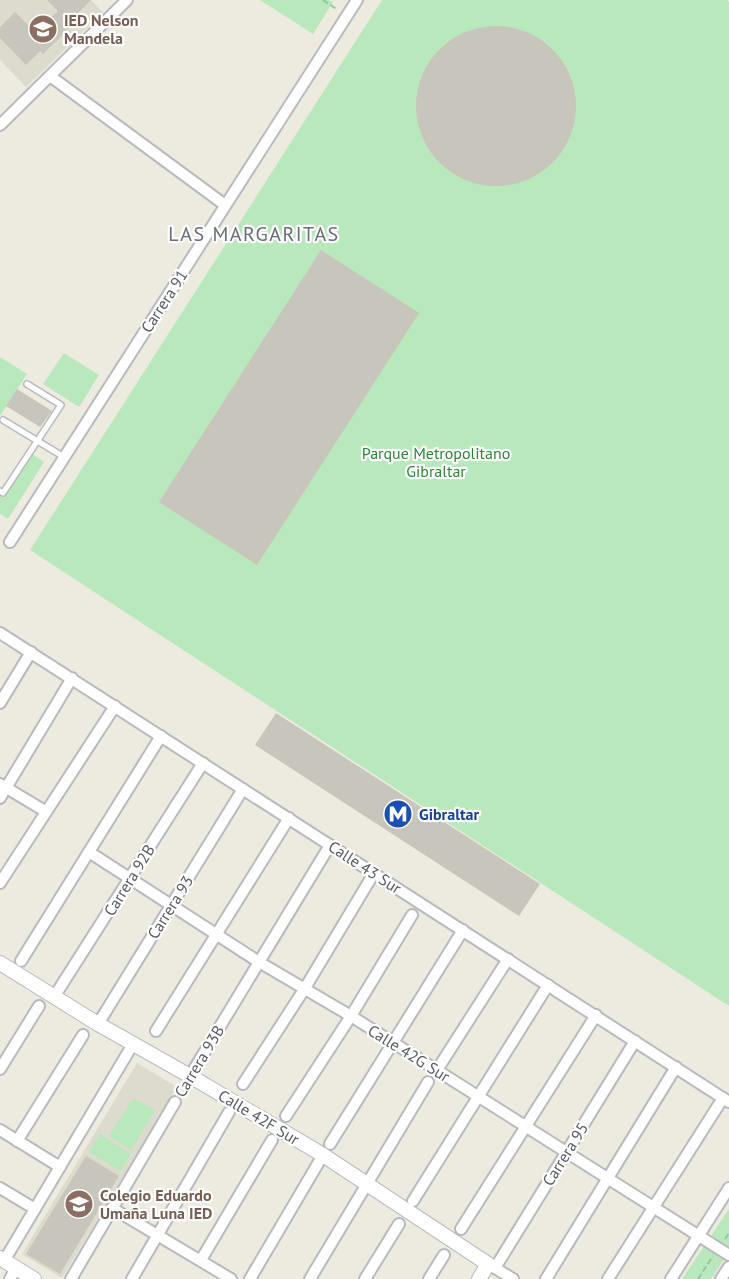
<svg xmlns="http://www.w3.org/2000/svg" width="729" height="1279" viewBox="0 0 729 1279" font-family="'PT Sans',sans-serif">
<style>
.education{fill:#dddbce}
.green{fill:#b8e8bc}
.building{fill:#c8c5bc}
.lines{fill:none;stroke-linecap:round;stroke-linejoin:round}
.lane-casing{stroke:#b8bac0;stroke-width:8}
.street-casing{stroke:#b8bac0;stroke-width:14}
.secondary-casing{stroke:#b8bcc3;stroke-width:16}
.path{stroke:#8fc8a4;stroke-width:2;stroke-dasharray:6 3;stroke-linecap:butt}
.lane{stroke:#fff;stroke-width:5}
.street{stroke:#fff;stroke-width:10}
.secondary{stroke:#fff;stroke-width:14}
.labels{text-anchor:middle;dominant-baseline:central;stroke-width:4.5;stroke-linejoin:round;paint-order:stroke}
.education-label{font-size:16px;font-weight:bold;fill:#785e54;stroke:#fff;text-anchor:start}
.street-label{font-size:16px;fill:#585c62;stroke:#fff}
.park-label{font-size:16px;fill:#2c8737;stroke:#fff}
.transit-label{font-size:16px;font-weight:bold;fill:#164399;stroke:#fff;text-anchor:start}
.quarter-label{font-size:20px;letter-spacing:1.5px;fill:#696e74;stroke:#fff}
</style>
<rect width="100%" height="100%" fill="#edebdf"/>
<g class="education">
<path d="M0 0H91L103 12 26 87 0 60Z"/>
<path d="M137 1063 177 1087 62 1278 22 1254Z"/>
</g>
<g class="green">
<path d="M260 0H329L333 2 313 34Z"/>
<path d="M382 0H727L729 2V1006L30 550Z"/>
<path d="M64 353 99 375 79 407 43 384Z"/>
<path d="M0 357 27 374 0 416Z"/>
<path d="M32 454 44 462 8 519 0 514V496L4 498Z"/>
<path d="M134 1098 155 1111 131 1150 109 1136Z"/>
<path d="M100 1134 131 1154 120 1171 89 1152Z"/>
<path d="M729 1209V1252L711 1279H682Z"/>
</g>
<g class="building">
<path d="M47 0H91L78 13 82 16 43 54 40 51 26 65 0 38V27L15 12 35 32 58 11Z"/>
<circle cx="496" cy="106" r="80"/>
<path d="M321 250 419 313 257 565 159 502Z"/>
<path d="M17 389 52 411 40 427 6 406Z"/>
<path d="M276 713 540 884 519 916 255 745Z"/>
<path d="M86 1156 119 1176 60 1274 26 1254Z"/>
</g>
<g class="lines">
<g class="lane-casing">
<g id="lane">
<path d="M3 420 64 457"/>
<path d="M0 491 3 493 61 405 27 384"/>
</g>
</g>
<g class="street-casing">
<g id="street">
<path d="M50 76 225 205"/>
<path d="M0 125 127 0"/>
<path d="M10 542 357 0"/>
<path d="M0 633 729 1102"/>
<path d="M0 703 31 652"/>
<path d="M0 784 45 811"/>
<path d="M0 798 72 678"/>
<path d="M89 852 259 962 351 1016 729 1255"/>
<path d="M0 883 115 706"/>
<path d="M21 961 161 736"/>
<path d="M54 997 203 763"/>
<path d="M98 1024 243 789"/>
<path d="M156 1031 289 818"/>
<path d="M0 1069 39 1006"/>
<path d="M437 1070 508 959"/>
<path d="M190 1076 330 845"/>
<path d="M243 1084 305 988 374 873"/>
<path d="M286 1116 351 1016 412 915"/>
<path d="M0 1130 60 1167"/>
<path d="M17 1141 83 1035"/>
<path d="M330 1144 463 930"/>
<path d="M0 1188 35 1209"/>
<path d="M413 1201 548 985"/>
<path d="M112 1208 231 1279"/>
<path d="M461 1229 596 1015"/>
<path d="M201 1260 272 1140"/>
<path d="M4 1261 133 1044"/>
<path d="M490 1265 513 1279"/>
<path d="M495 1268 635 1041"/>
<path d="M10 1279 16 1268"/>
<path d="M71 1279 175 1102"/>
<path d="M132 1279 229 1112"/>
<path d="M250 1279 323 1155"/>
<path d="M310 1279 428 1082"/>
<path d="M365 1279 399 1224"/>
<path d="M429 1279 444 1255"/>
<path d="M546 1279 676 1067"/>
<path d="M608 1279 723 1098"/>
<path d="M671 1279 729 1188"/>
<path d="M721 1279 729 1267"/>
</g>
</g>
<g class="secondary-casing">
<g id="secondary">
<path d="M0 963 98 1024 190 1076 323 1155 488 1264 479 1279"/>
<path d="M0 1258 34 1279"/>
</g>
</g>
<g class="path">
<path d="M323 0 338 10"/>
<path d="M725 1239 729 1233"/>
<path d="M698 1279 713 1256"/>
</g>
<use href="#lane" class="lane"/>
<use href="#street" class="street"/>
<use href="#secondary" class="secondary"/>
</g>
<defs>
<g id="school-disc" transform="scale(1.5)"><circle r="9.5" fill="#8d6e63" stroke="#fff"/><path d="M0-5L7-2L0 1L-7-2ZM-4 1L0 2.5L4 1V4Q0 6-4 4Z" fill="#fff"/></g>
<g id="metro-disc" transform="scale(1.5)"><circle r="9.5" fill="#1a4fb4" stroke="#fff"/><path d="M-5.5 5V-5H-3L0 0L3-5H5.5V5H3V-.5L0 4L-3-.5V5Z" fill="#fff"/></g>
</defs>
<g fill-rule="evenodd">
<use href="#school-disc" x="43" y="29"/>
<use href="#metro-disc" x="398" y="814"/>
<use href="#school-disc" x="79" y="1204"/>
</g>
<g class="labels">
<g class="education-label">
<text x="64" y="20">IED Nelson<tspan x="64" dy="18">Mandela</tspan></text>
<text x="100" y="1195">Colegio Eduardo<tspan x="100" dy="18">Umaña Luna IED</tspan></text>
</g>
<g class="street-label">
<text transform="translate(164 301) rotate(-57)">Carrera 91</text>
<text transform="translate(365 867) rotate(33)">Calle 43 Sur</text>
<text transform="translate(129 880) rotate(-58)">Carrera 92B</text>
<text transform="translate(170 907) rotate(-58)">Carrera 93</text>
<text transform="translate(409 1053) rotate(32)">Calle 42G Sur</text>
<text transform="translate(199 1061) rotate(-59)">Carrera 93B</text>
<text transform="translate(259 1117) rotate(31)">Calle 42F Sur</text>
<text transform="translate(565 1154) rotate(-58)">Carrera 95</text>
</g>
<g class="park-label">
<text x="436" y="453">Parque Metropolitano<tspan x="436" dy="18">Gibraltar</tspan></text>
</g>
<g class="transit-label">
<text x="419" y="814">Gibraltar</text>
</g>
<g class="quarter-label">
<text x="254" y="234">LAS MARGARITAS</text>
</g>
</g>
</svg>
